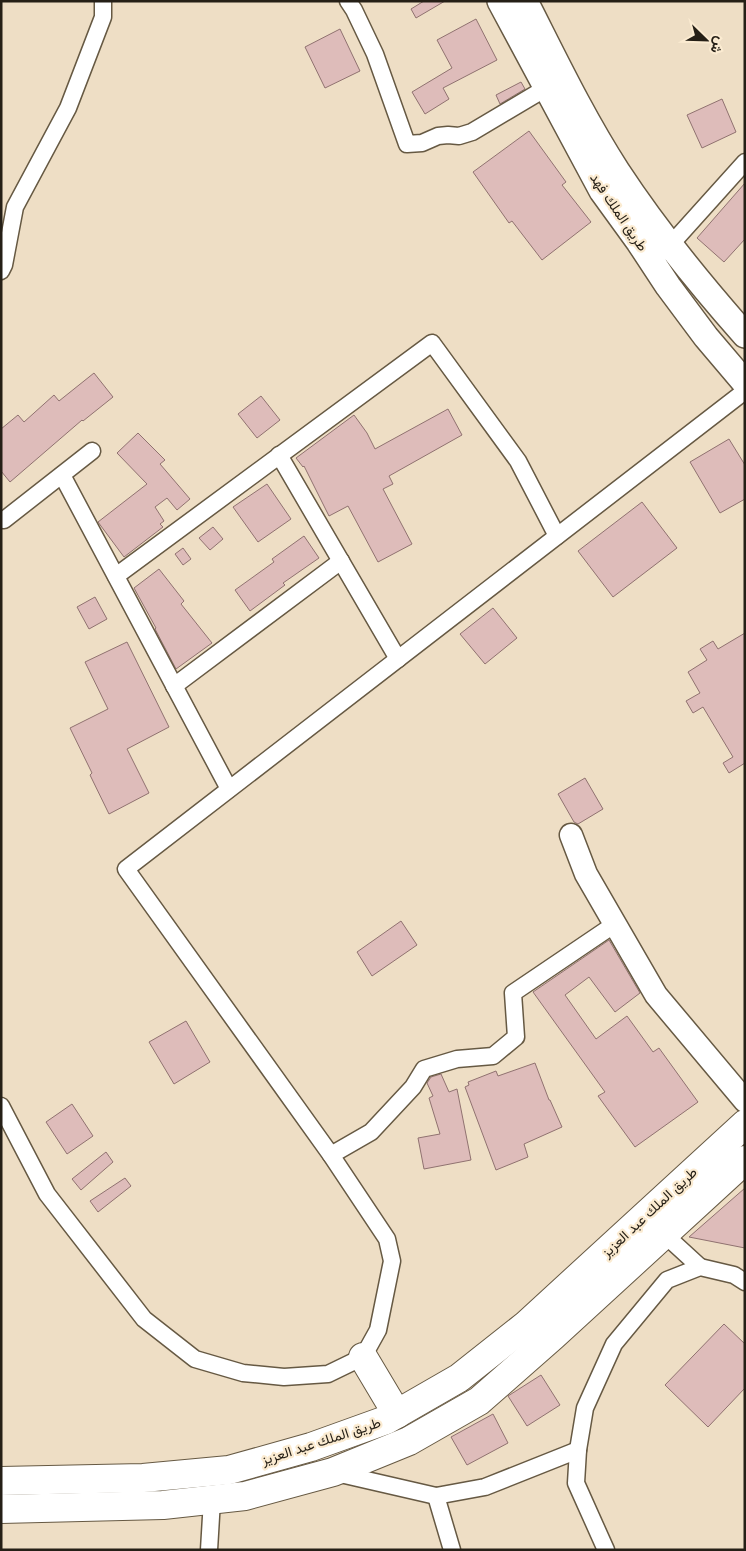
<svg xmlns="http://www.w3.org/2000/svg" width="746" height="1551" viewBox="0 0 746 1551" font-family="Arial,Vazirmatn,sans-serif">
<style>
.building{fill:#debcba;stroke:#907270}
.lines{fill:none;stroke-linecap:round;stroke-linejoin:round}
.street-casing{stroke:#665943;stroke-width:19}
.secondary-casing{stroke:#665943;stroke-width:25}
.primary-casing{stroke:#665943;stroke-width:28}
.highway-casing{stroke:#665943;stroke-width:30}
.street{stroke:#fff;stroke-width:16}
.secondary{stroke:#fff;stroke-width:22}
.primary{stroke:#fff;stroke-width:25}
.highway{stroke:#fff;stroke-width:28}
.labels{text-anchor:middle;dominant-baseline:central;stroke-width:4.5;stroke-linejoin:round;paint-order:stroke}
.street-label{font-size:14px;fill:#251f16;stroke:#fbebd1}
</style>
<rect width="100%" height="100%" fill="#eedec5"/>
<g class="building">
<path d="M424 1H445L416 18 411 9Z"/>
<path d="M476 19 497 60 443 88 449 99 425 114 412 92 452 68 437 40Z"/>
<path d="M340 29 360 71 325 88 305 47Z"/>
<path d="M521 82 525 89 500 104 496 95Z"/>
<path d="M722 99 736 132 702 148 687 115Z"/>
<path d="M529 131 566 182 562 185 591 222 542 260 512 221 509 223 473 172Z"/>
<path d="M745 183V239L724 262 697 238Z"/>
<path d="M94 373 113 397 83 421 82 420 10 482 1 471V429L18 415 24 422 54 395 59 401Z"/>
<path d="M261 396 280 420 257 438 238 414Z"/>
<path d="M448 409 462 435 389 476 393 484 383 489 412 544 378 562 348 506 329 516 304 466 303 467 296 458 354 415 367 433 375 449Z"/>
<path d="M138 433 165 460 160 464 190 499 177 510 167 498 155 507 164 521 160 524 163 527 124 557 98 522 147 484 117 453Z"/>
<path d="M729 439 745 465V499L720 513 690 462Z"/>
<path d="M267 484 291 519 258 542 233 507Z"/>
<path d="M642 502 677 548 613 597 578 551Z"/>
<path d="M213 527 223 539 210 550 199 538Z"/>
<path d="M304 536 319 558 283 583 285 585 250 611 235 590 274 562 272 559Z"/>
<path d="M183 548 191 559 183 565 175 554Z"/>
<path d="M159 569 184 601 181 604 212 643 176 669 155 629 156 628 134 588Z"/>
<path d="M95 597 107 619 89 629 77 607Z"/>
<path d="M493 608 517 638 485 664 460 634Z"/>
<path d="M745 633V763L729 773 723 763 733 757 703 707 693 713 686 701 700 693 688 672 707 660 700 649 713 641 718 649Z"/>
<path d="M127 642 169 727 127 749 149 793 109 814 90 775 92 773 70 728 108 709 85 662Z"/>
<path d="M585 778 603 809 578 824 574 822 558 794Z"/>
<path d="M401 921 417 945 372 976 357 952Z"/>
<path d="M609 940 640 993 615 1012 589 977 565 995 596 1039 627 1016 653 1052 659 1048 698 1102 635 1147 598 1096 605 1092 533 992Z"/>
<path d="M186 1021 210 1062 174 1084 149 1042Z"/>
<path d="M535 1063 549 1100H550L562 1127 524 1144 528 1157 496 1170 465 1087 469 1085 468 1082 496 1071 498 1076Z"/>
<path d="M441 1074 449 1092 457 1089 471 1160 424 1169 418 1138 440 1134 429 1098 433 1096 427 1083 431 1077Z"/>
<path d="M72 1104 93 1136 67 1154 46 1122Z"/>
<path d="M106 1152 113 1162 81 1190 72 1179Z"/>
<path d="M125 1178 131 1186 98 1212 90 1201Z"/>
<path d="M745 1188V1248L689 1237Z"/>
<path d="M724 1324 745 1344V1388L708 1427 665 1385Z"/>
<path d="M541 1375 560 1405 527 1426 508 1396Z"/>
<path d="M493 1414 508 1443 467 1465 451 1437Z"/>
</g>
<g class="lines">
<g class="street-casing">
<g id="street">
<path d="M348 1 354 10 375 54 407 144 422 143 438 136 448 135 459 136 472 132 546 88"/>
<path d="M664 252 745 162"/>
<path d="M1 271 4 265 15 207 68 108 103 17V1"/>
<path d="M279 455 398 659"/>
<path d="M62 475 229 789"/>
<path d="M4 520 92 451"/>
<path d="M116 576 432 343 518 461 557 536"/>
<path d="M174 686 341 561"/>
<path d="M1 1106 47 1194 144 1319 195 1359 243 1373 284 1377 328 1374 363 1357 378 1330 392 1261 387 1239 331 1155 126 869 745 391"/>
<path d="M331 1155 371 1132 413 1087 424 1069 457 1059 493 1056 516 1037 513 993 615 924"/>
<path d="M664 1234 700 1267"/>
<path d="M336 1473 436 1496 485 1487 578 1450"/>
<path d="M436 1496 452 1550"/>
<path d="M209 1550 212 1500"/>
<path d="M606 1550 576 1483 578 1450 585 1408 614 1344 667 1280 700 1267 734 1275 745 1282"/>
</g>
</g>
<g class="secondary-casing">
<path id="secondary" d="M571 835 586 874 656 995 745 1101"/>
</g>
<g class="primary-casing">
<g id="primary">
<path d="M500 1 602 191 639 242 668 286 706 337 745 383"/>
<path d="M525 1C554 58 582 117 617 171 655 229 699 283 745 335"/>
</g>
</g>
<g class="highway-casing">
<g id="highway">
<path d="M363 1357 397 1414"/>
<path d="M1 1481 143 1478 229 1470 311 1447 386 1420 459 1378 526 1325 745 1124"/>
<path d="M1 1509 163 1505 245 1496 333 1472 409 1441 479 1401 553 1336 745 1160"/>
</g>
</g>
<use href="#street" class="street"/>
<use href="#secondary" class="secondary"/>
<use href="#primary" class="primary"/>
<use href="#highway" class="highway"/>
</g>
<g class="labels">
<g class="street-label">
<text transform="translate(619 212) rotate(56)">طريق الملك فهد</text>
<text transform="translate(649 1212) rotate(-43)">طريق الملك عبد العزيز</text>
<text transform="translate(321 1441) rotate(-18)">طريق الملك عبد العزيز</text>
</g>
</g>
<rect width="746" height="1551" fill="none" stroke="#251f16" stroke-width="5"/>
<g transform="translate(706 40) rotate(113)" stroke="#fbebd1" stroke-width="4" paint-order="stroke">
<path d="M0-4L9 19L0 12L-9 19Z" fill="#251f16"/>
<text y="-8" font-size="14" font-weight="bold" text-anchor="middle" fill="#251f16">ش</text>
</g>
</svg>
